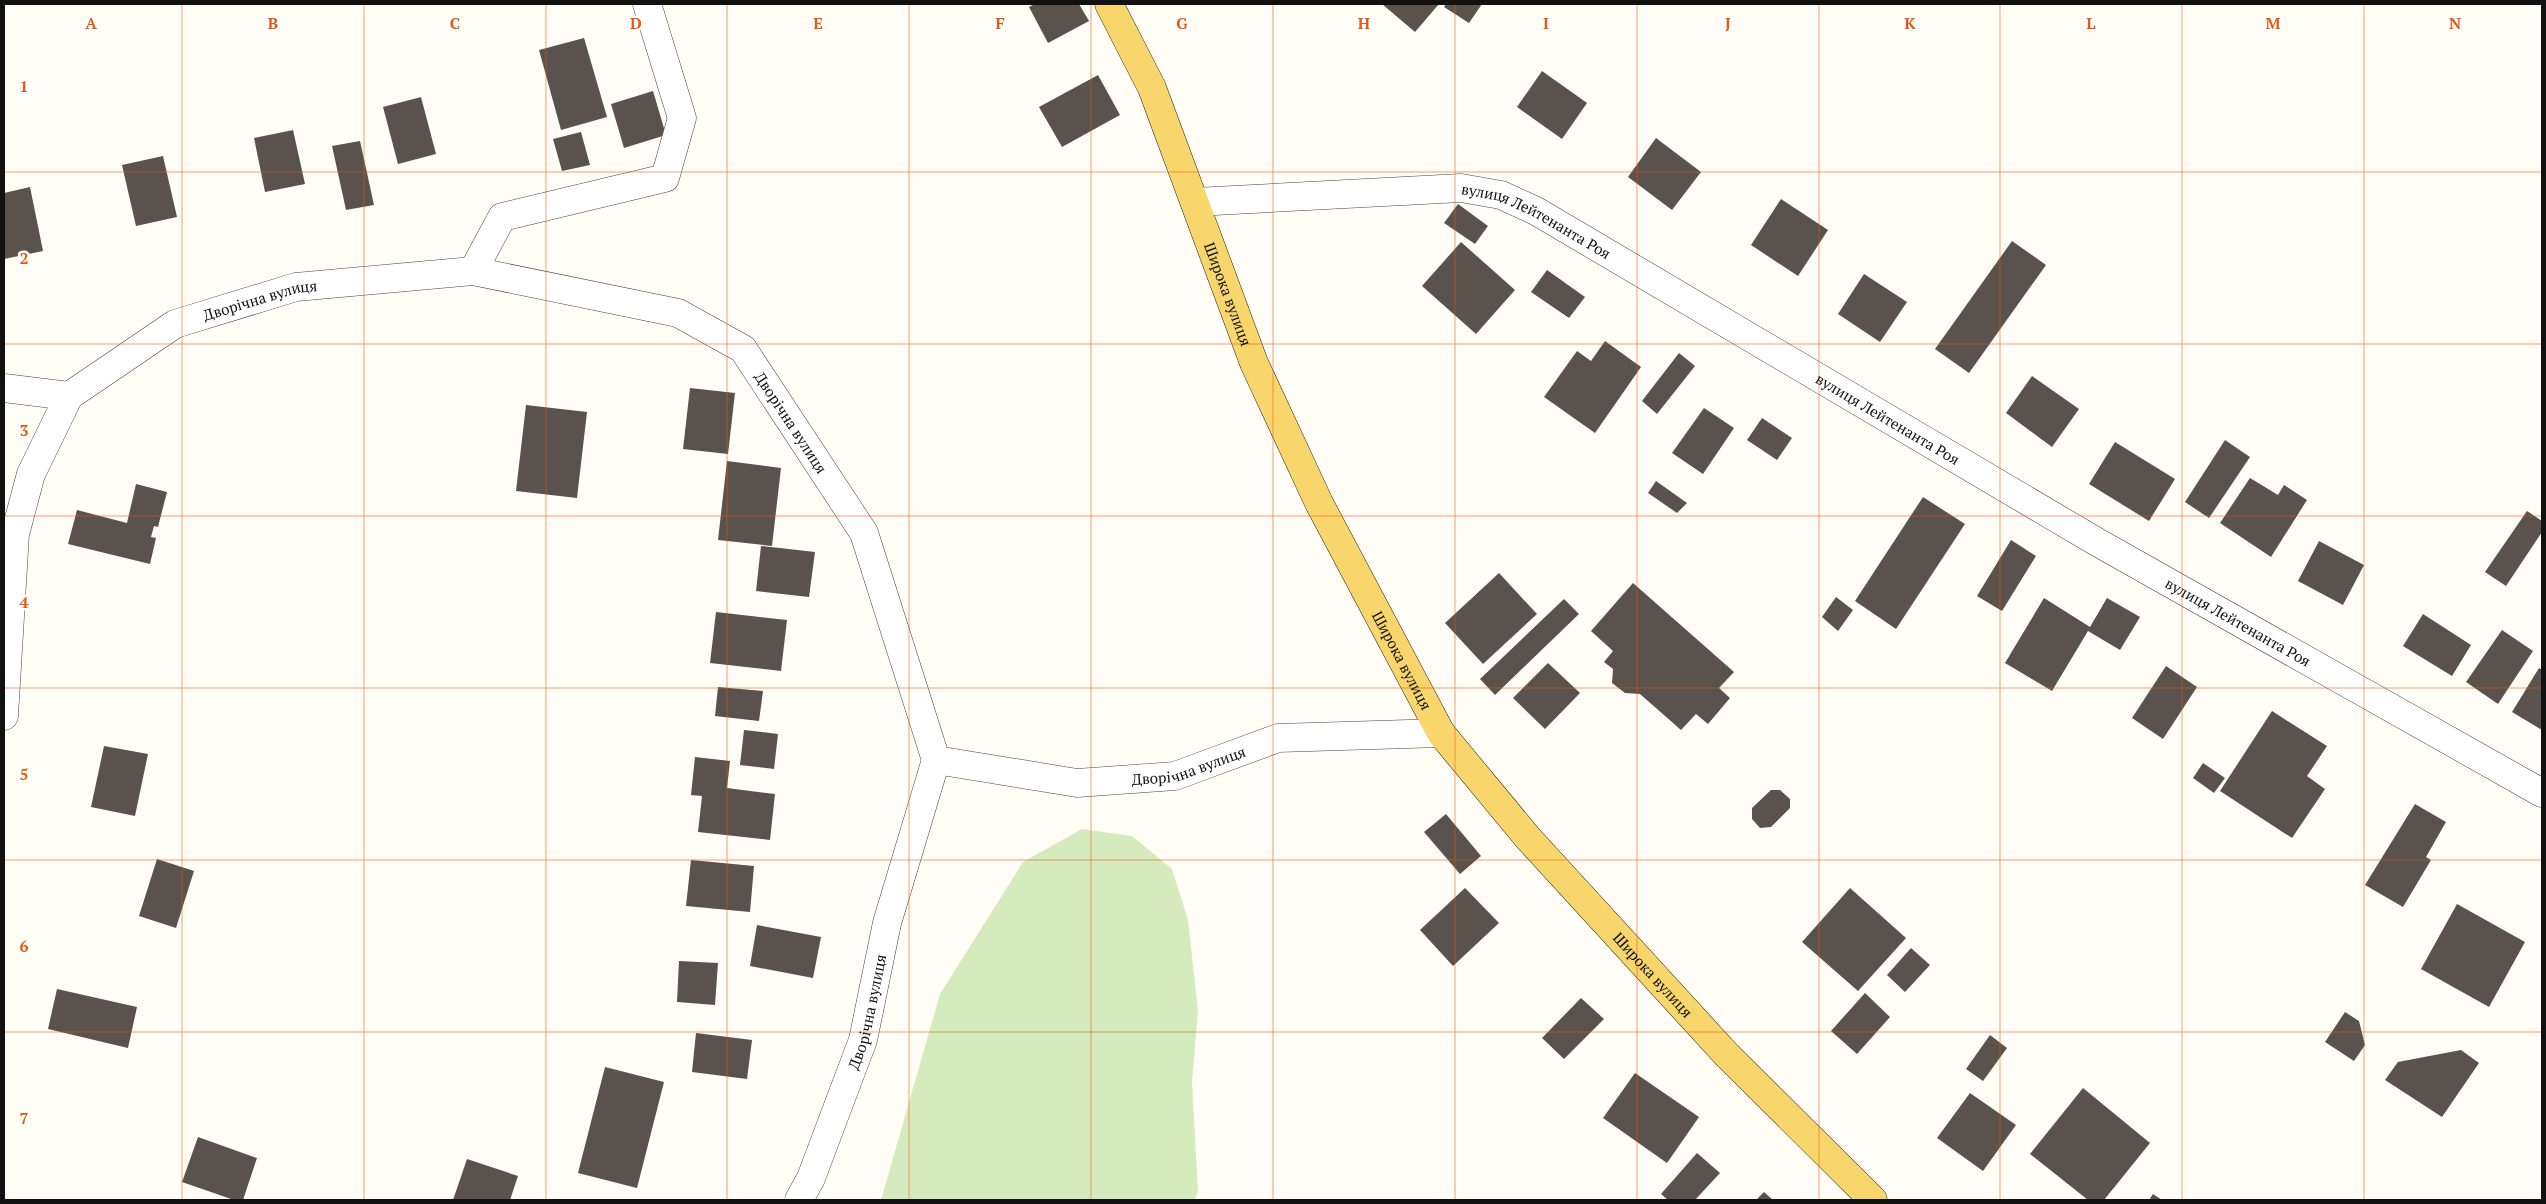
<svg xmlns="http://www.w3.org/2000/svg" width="2546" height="1204" viewBox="0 0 2546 1204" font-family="'PT Serif',serif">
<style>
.green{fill:#d5ebbd}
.building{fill:#5a524d}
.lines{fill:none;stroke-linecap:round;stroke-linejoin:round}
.minor-casing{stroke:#444;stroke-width:29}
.major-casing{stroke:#222;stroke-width:29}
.minor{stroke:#fff;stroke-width:28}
.major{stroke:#f9d66b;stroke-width:28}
.grid{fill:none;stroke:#e8590c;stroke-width:1;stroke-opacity:0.55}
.labels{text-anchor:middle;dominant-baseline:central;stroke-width:5;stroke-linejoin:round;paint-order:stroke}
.street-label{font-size:15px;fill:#111;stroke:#fff}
.grid-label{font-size:16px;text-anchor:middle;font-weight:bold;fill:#e8590c;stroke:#fff;stroke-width:5;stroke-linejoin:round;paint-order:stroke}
</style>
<rect width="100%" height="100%" fill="#fffdf5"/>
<path class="green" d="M1082 829 1132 836 1172 869 1188 920 1198 1011 1192 1082 1198 1191 1195 1200H881L940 994 1023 862Z"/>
<g class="building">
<path d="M1035 4H1079L1089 21 1048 43 1029 7Z"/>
<path d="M1382 4H1439L1415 32Z"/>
<path d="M1446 4H1482L1469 23 1444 7Z"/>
<path d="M584 38 607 117 561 130 539 50Z"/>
<path d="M1542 71 1587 103 1562 139 1517 107Z"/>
<path d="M1098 75 1120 115 1062 147 1039 107Z"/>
<path d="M653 91 666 135 624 148 611 104Z"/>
<path d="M421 97 436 154 398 164 383 107Z"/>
<path d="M293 130 305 184 265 192 254 138Z"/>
<path d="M581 132 590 165 562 171 553 139Z"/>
<path d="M1656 138 1701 172 1672 210 1628 177Z"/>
<path d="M360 141 374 205 346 210 332 146Z"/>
<path d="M163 156 177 217 136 226 122 165Z"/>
<path d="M30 187 43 251 4 259V193Z"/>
<path d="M1781 199 1828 230 1798 276 1751 245Z"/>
<path d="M1458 204 1488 226 1475 244 1444 223Z"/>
<path d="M2012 241 2046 265 1969 373 1935 349Z"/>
<path d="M1461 242 1515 290 1476 334 1422 286Z"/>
<path d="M1547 270 1585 297 1569 318 1531 292Z"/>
<path d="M1864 274 1907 302 1880 342 1838 314Z"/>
<path d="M1605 341 1641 367 1595 433 1544 397 1577 351 1591 361Z"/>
<path d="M1679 353 1695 366 1657 414 1642 401Z"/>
<path d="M2032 376 2079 409 2052 447 2006 413Z"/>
<path d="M690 388 735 393 728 454 683 449Z"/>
<path d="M526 405 587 412 577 498 516 491Z"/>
<path d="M1704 408 1734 428 1703 474 1672 453Z"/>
<path d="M1762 418 1792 438 1777 460 1747 440Z"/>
<path d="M2225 440 2250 457 2209 518 2185 502Z"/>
<path d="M2115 442 2175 479 2149 521 2089 484Z"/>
<path d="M727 461 781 468 772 546 718 540Z"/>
<path d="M2250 478 2278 495 2284 485 2307 500 2271 557 2220 523Z"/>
<path d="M1656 481 1687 503 1677 513 1648 493Z"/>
<path d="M136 484 167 492 158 527 154 526 151 537 156 538 150 564 68 544 77 510 127 523Z"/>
<path d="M1923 497 1965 524 1896 629 1855 601Z"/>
<path d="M2527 511 2542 521V532L2506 586 2485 572Z"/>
<path d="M2011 540 2036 556 2002 611 1977 596Z"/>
<path d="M2319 541 2364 565 2343 605 2298 581Z"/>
<path d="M761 546 815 552 809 597 756 591Z"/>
<path d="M1499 573 1537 614 1483 664 1445 623Z"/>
<path d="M1633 583 1734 672 1719 688 1730 698 1708 724 1696 714 1681 730 1640 694 1625 693 1612 683 1613 669 1604 662 1613 651 1591 631Z"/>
<path d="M1836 597 1853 610 1838 631 1822 617Z"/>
<path d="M2044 598 2090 627 2107 598 2140 617 2120 650 2088 631 2052 691 2005 663Z"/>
<path d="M1564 599 1579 614 1495 695 1480 679Z"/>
<path d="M716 612 787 620 781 671 710 663Z"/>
<path d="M2423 614 2471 645 2452 676 2403 646Z"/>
<path d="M2502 630 2533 651 2498 704 2466 682Z"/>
<path d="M1548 663 1580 693 1545 729 1513 698Z"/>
<path d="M2166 666 2197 687 2163 739 2132 718Z"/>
<path d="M2539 668 2542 670V730L2512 712Z"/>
<path d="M718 687 763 691 759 721 715 716Z"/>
<path d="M2272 711 2327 746 2307 776 2325 789 2292 838 2220 791Z"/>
<path d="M744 730 778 734 774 769 740 765Z"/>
<path d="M104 746 148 754 135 816 91 807Z"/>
<path d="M695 757 730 761 727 788 775 794 770 840 698 832 702 796 691 795Z"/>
<path d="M2203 763 2225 778 2214 793 2193 778Z"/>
<path d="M1771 790H1780L1790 799V808L1771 827 1760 828 1752 819V808Z"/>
<path d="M2415 804 2446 822 2426 857 2431 860 2403 907 2365 885Z"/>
<path d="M1446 814 1481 856 1460 874 1424 832Z"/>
<path d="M157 859 194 871 176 928 139 916Z"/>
<path d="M691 860 754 866 750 912 686 906Z"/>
<path d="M1465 888 1499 923 1453 966 1420 930Z"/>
<path d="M1850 888 1906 938 1858 991 1802 942Z"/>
<path d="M2457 904 2525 942 2489 1007 2421 969Z"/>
<path d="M757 925 821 937 813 978 750 966Z"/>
<path d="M1911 948 1930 965 1905 992 1887 975Z"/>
<path d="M679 961 718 963 715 1005 677 1002Z"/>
<path d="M57 989 137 1007 128 1048 48 1029Z"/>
<path d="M1865 993 1890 1017 1857 1054 1831 1031Z"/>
<path d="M1581 998 1604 1019 1564 1059 1542 1038Z"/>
<path d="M2345 1012 2359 1021 2365 1045 2354 1061 2325 1042Z"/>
<path d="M696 1033 752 1040 747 1079 692 1072Z"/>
<path d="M1990 1035 2007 1048 1983 1081 1966 1069Z"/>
<path d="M2461 1050 2479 1063 2442 1117 2385 1080 2398 1062Z"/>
<path d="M605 1067 664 1082 637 1188 578 1173Z"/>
<path d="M1635 1073 1699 1117 1667 1163 1603 1118Z"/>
<path d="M2083 1088 2150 1143 2104 1200H2088L2030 1154Z"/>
<path d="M1970 1093 2016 1125 1983 1171 1937 1138Z"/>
<path d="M198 1137 257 1158 243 1200H234L182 1182Z"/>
<path d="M1697 1153 1720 1173 1695 1200H1668L1661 1194Z"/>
<path d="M467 1159 518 1176 510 1200H453Z"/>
<path d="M1764 1192 1773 1200H1756Z"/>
<path d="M2153 1194 2162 1200H2149Z"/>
</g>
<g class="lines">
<g class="minor-casing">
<g id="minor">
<path id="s1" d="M1195 202 1461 188 1501 195 1536 211 2097 542 2542 793"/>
<path d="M473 271 502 217 665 178 682 118 647 4"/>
<path d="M4 388 69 396"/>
<path id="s2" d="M4 716 15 534 31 474 69 396 175 324 296 287 473 271 678 313 743 349 864 533 936 760 1077 783 1175 776 1278 738 1441 733"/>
<path id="s3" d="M799 1200 811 1178 863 1040 887 923 936 760"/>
</g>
</g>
<g class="major-casing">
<g id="major">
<path id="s4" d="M1109 4 1152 88 1254 363 1319 503 1441 733 1528 838 1726 1054 1873 1200"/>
</g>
</g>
<use href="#minor" class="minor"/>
<use href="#major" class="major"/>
</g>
<path class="grid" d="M182 4V1200M364 4V1200M546 4V1200M727 4V1200M909 4V1200M1091 4V1200M1273 4V1200M1455 4V1200M1637 4V1200M1819 4V1200M2000 4V1200M2182 4V1200M2364 4V1200M4 172H2542M4 344H2542M4 516H2542M4 688H2542M4 860H2542M4 1032H2542"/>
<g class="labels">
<g class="street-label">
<text stroke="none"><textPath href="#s1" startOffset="349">вулиця Лейтенанта Роя</textPath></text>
<text stroke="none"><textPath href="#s4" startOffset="314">Широка вулиця</textPath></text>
<text stroke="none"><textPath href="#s2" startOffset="548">Дворічна вулиця</textPath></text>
<text stroke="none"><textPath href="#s1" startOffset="754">вулиця Лейтенанта Роя</textPath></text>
<text stroke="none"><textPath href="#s2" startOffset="1135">Дворічна вулиця</textPath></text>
<text stroke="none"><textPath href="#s1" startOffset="1159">вулиця Лейтенанта Роя</textPath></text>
<text stroke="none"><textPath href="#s4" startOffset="720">Широка вулиця</textPath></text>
<text stroke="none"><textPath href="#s2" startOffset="1762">Дворічна вулиця</textPath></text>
<text stroke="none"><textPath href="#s4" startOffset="1124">Широка вулиця</textPath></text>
<text stroke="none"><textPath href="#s3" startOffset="201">Дворічна вулиця</textPath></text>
</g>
</g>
<g class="grid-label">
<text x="91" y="29">A</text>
<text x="273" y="29">B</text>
<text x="455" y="29">C</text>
<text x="636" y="29">D</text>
<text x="818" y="29">E</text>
<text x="1000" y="29">F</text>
<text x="1182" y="29">G</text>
<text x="1364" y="29">H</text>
<text x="1546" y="29">I</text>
<text x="1728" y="29">J</text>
<text x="1910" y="29">K</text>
<text x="2091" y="29">L</text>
<text x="2273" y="29">M</text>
<text x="2455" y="29">N</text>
<text x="24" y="92">1</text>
<text x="24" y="264">2</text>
<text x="24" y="436">3</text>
<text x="24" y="608">4</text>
<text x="24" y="780">5</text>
<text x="24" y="952">6</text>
<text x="24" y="1124">7</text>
</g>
<rect width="2546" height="1204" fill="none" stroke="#111111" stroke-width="10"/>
</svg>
